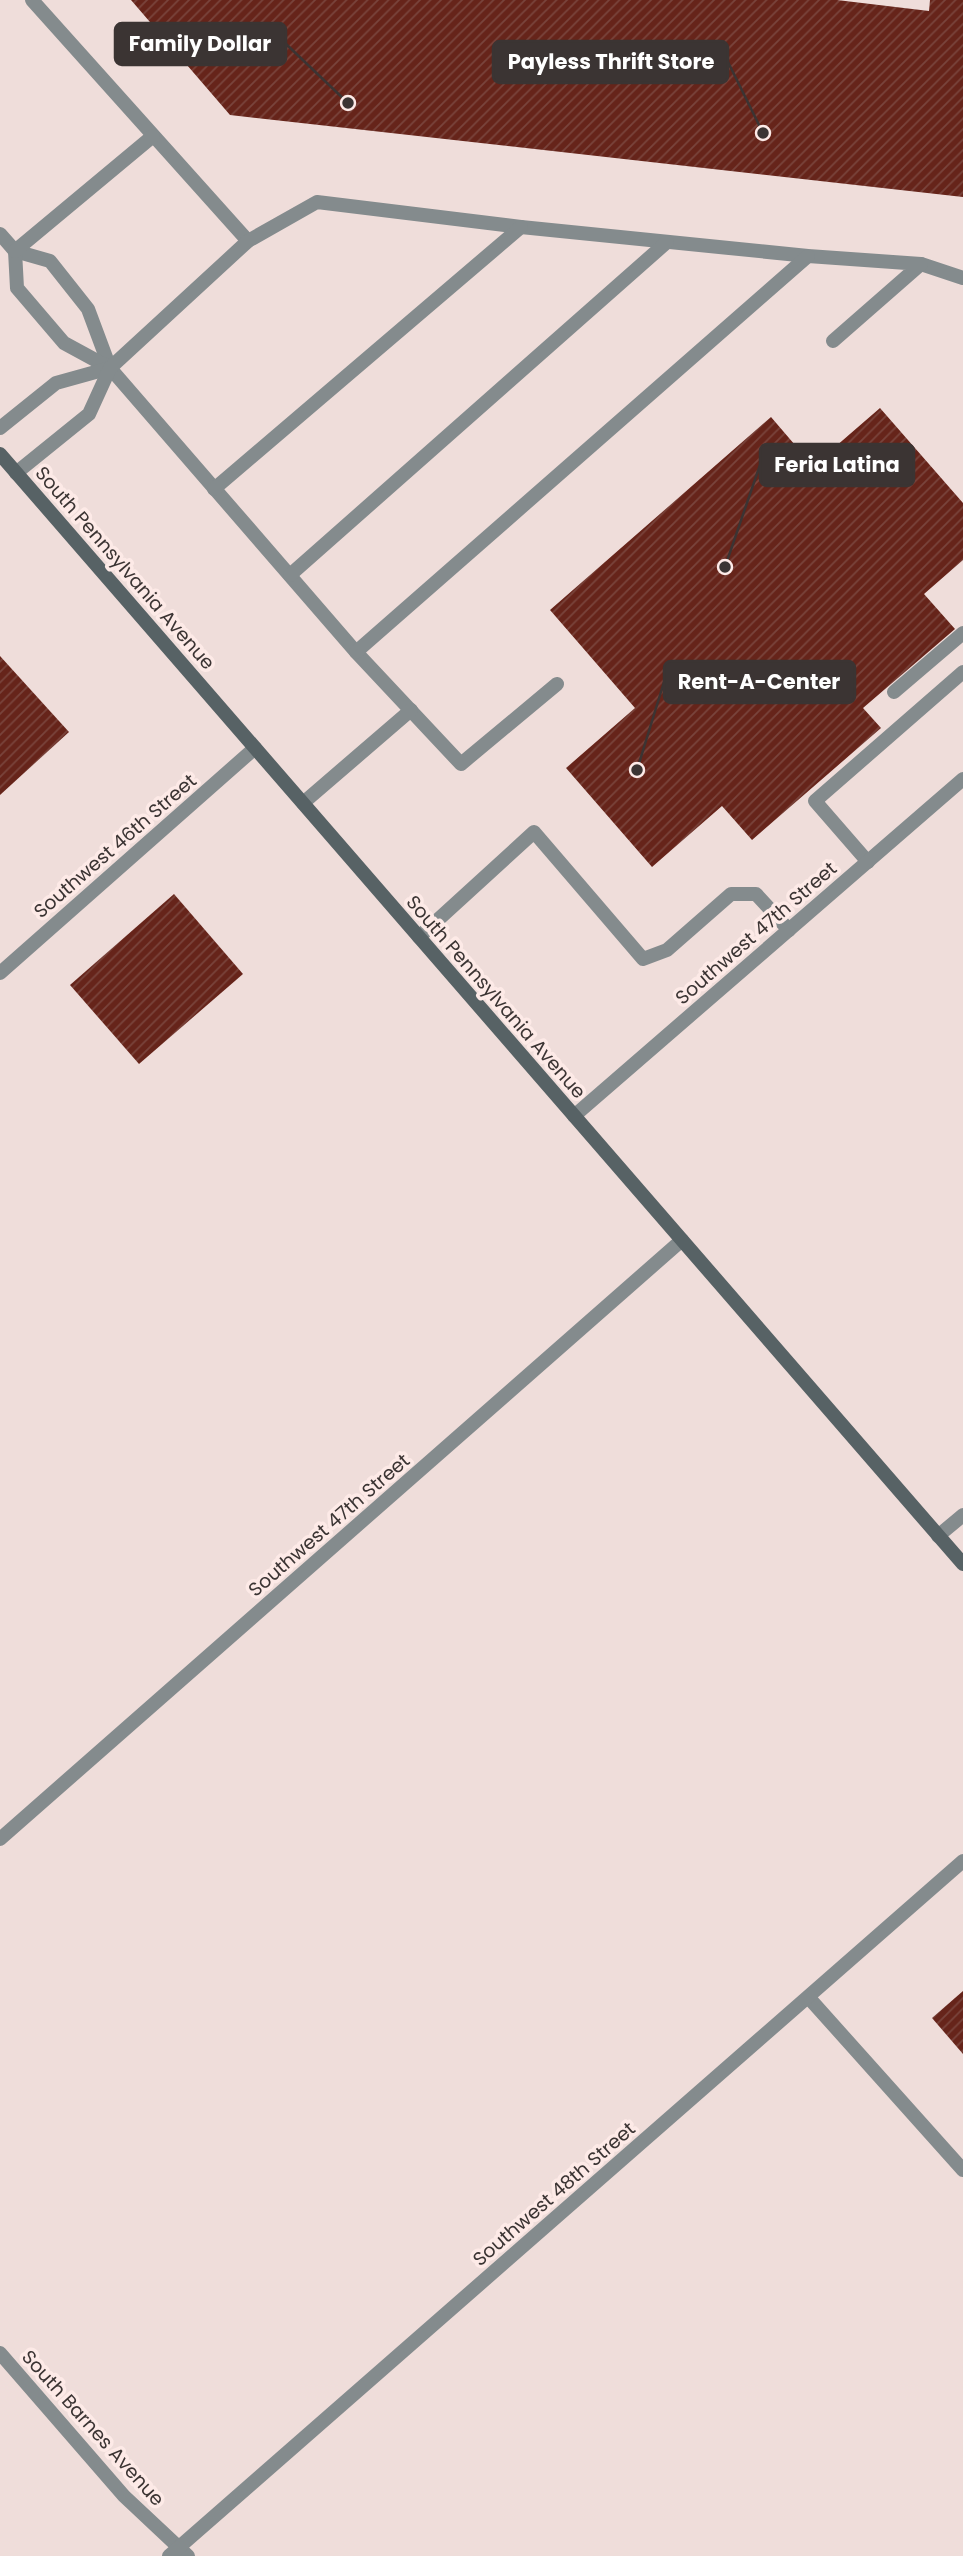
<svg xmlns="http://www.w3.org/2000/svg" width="963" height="2556" viewBox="0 0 963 2556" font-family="Poppins,sans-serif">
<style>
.building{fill:url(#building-hatch)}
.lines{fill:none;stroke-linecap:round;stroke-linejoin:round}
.lane{stroke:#848b8d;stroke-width:14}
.street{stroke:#848b8d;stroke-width:14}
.secondary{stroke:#576265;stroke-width:14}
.labels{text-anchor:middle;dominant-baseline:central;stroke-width:7;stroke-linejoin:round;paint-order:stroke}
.street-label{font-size:19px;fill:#3b3433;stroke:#fdeae7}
.leader{fill:none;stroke:#3b3433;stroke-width:2.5}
.callout-dot{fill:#3b3433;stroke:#fdeae7;stroke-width:2.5}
.callout{fill:#3b3433;stroke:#3b3433;stroke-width:2.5}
.callout-label{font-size:21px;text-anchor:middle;font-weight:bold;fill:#fff}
</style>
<defs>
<pattern id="building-hatch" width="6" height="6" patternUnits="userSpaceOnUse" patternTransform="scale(1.75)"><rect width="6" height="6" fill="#66241a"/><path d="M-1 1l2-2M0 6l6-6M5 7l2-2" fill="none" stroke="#79443c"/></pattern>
</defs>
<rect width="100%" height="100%" fill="#efddda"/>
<g class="building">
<path d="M131 0H837L929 11 930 0H963V197L230 115Z"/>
<path d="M880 408 963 503V560L924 594 955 629 863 708 881 728 752 840 722 806 652 867 566 768 635 708 550 610 771 417 813 466Z"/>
<path d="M0 656 69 732 0 795Z"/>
<path d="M174 894 243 974 139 1064 70 985Z"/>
<path d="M963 1991V2054L932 2018Z"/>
</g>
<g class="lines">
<g class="lane">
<path d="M32 0 248 241"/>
<path d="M0 234 15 251 50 261 88 309 110 368"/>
<path d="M15 251 17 288 64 343 110 368 356 652 461 764 557 684"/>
<path d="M15 251 153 136"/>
<path d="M921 264 963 278"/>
<path d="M0 428 56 383 110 368"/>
<path d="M16 473 89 414 110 368 248 241 317 202 521 227 808 256 921 264 833 341"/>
<path d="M214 489 521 227"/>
<path d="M290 575 667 242"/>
<path d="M356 652 808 256"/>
<path d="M894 692 963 633"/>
<path d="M303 803 411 710"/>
<path d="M868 862 815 801 963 672"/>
<path d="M419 937 534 832 643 959 667 950 731 894H756L789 930"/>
<path d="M809 1998 963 2170"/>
</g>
<g class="street">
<path d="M0 973 255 748"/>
<path d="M574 1116 963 779"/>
<path d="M938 1536 963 1515"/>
<path d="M0 1839 682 1240"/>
<path d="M0 2353 124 2496 188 2556"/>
<path d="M169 2556 963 1861"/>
</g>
<path class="secondary" d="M0 454 963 1564"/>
</g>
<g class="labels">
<g class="street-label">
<text transform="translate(125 568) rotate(49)">South Pennsylvania Avenue</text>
<text transform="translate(115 846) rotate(-41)">Southwest 46th Street</text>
<text transform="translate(756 933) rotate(-41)">Southwest 47th Street</text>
<text transform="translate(496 997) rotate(49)">South Pennsylvania Avenue</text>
<text transform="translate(329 1525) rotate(-41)">Southwest 47th Street</text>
<text transform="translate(554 2194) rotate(-41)">Southwest 48th Street</text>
<text transform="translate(93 2428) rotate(48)">South Barnes Avenue</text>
</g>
</g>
<path class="leader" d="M348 103L286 44M763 133L728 62M725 567L760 465M637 770L664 682"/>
<g class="callout-dot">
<circle cx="348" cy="103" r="7"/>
<circle cx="763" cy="133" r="7"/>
<circle cx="725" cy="567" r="7"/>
<circle cx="637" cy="770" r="7"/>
</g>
<g class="callout">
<rect x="115" y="23" width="171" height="42" rx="7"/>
<rect x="493" y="41" width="235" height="42" rx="7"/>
<rect x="760" y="444" width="154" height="42" rx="7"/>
<rect x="664" y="661" width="191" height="42" rx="7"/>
</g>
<g class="callout-label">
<text x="200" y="51">Family Dollar</text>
<text x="611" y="69">Payless Thrift Store</text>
<text x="837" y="472">Feria Latina</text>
<text x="759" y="689">Rent-A-Center</text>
</g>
</svg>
